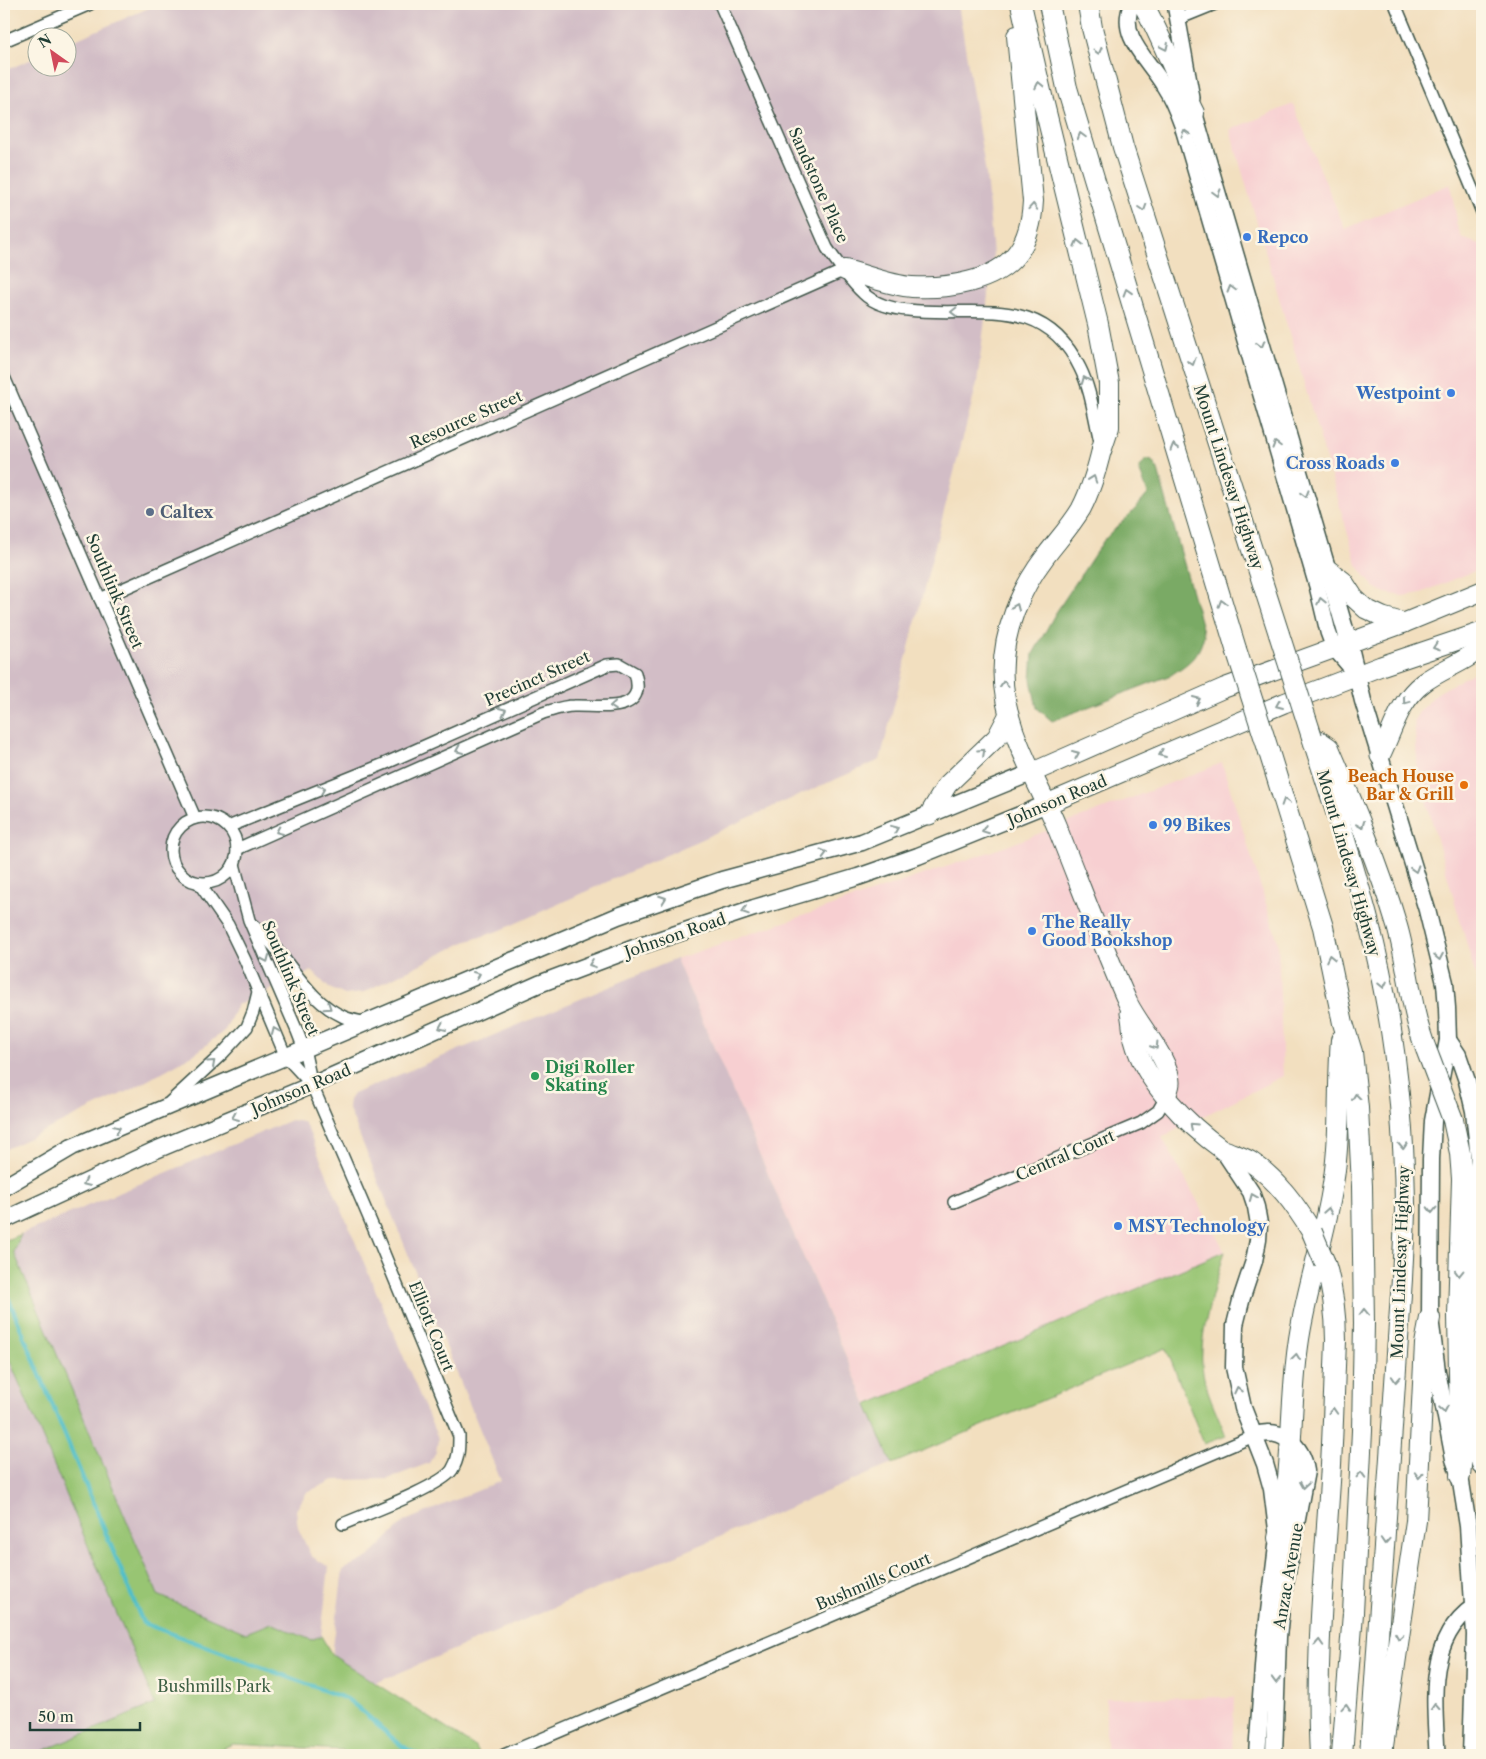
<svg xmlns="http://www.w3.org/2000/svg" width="1486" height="1759" viewBox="0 0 1486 1759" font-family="'Libre Caslon Text',serif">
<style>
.built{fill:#f7cfd1}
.industrial{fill:#d2bdc6}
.green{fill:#98c573;stroke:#5c8154}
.forest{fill:#7aaa65;stroke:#4c744c}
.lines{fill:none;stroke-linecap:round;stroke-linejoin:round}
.stream{stroke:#51bfc7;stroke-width:4.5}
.minor-casing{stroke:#3f5549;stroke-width:14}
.tertiary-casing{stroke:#3f5549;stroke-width:18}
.secondary-casing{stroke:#3f5549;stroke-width:19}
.primary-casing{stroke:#3f5549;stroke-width:21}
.trunk-casing{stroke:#3f5549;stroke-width:22}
.minor{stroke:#fff;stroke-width:11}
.tertiary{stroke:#fff;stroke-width:15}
.secondary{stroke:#fff;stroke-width:16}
.primary{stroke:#fff;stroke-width:19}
.trunk{stroke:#fff;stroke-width:20}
.trunk-bridge-casing{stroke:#3f5549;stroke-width:22;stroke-linecap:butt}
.trunk-bridge{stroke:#fff;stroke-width:20}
.oneway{stroke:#8f9e9a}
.shop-dot{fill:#3f7fe0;stroke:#fcf5e5;stroke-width:2}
.service-dot{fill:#5c6f8a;stroke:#fcf5e5;stroke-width:2}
.food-dot{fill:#e8710a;stroke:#fcf5e5;stroke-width:2}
.leisure-dot{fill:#2e9e5b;stroke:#fcf5e5;stroke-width:2}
.labels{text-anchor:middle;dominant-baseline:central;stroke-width:5;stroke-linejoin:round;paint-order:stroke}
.street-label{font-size:16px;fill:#1f3d34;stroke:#fcf5e5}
.shop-label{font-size:16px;font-weight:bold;fill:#366cbe;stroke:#fcf5e5;text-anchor:start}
.service-label{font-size:16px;font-weight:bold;fill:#4e5e75;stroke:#fcf5e5;text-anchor:start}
.food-label{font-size:16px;font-weight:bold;fill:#c56008;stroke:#fcf5e5;text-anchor:end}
.leisure-label{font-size:16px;font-weight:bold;fill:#27864d;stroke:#fcf5e5;text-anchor:start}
.park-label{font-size:16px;fill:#3d5f44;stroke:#fcf5e5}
</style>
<rect width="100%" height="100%" fill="#fcf5e5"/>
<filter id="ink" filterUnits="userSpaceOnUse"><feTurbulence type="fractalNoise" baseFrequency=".02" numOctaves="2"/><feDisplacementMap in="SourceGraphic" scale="10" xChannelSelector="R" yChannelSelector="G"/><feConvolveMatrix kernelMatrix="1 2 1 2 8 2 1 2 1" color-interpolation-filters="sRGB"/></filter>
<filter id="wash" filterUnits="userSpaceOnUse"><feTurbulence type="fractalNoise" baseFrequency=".0096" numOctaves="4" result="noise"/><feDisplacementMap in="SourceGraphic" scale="20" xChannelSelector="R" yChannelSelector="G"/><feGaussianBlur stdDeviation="1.12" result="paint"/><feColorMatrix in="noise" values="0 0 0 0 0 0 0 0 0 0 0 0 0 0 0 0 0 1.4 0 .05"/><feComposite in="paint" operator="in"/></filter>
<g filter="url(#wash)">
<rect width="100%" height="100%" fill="#f2dfbf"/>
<g class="built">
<path d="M1293 104 1345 229 1450 184 1457 220 1456 223 1462 238 1482 245V568L1421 593 1403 596 1385 593 1373 586 1357 565 1230 130Z"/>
<path d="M1482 670V998L1418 772 1414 720 1421 709 1436 694 1465 677Z"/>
<path d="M1222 763 1278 942 1283 1076 1162 1137 1225 1251 867 1405 676 959 1007 846Z"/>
<path d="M1234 1697 1232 1755H1106V1698Z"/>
</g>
<g class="industrial">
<path d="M158 4H958L986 174 993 255 977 383 880 760 770 808 501 930 465 942 362 993 345 995 329 988 312 971 237 1005 225 1030 196 1053 134 1088 4 1150V71L37 57 38 68H68V43Z"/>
<path d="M676 959 892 1464 375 1683 332 1655 343 1570 369 1557 405 1521 501 1481 348 1107 349 1100 353 1094Z"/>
<path d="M291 1120 303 1122 307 1127 438 1439 436 1452 429 1463 388 1479 334 1480 307 1492 296 1510 298 1528 311 1556 329 1567 321 1636 311 1640 271 1623 246 1633 158 1595 14 1252 21 1234Z"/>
<path d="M4 1347 155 1705 33 1755H4Z"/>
</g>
<g class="green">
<path d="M21 1234 14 1252 158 1595 246 1633 271 1623 311 1640 321 1636 332 1655 375 1683 474 1746 479 1755H345L343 1750 233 1744 206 1755H33L155 1704 4 1347V1241Z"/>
<path d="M1225 1251C1215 1287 1195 1341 1204 1378 1209 1398 1219 1417 1226 1436L1204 1444 1166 1348 892 1464 867 1405Z"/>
</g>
<path class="forest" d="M1146 459 1152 461 1158 470 1204 635C1199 657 1189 663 1171 675L1052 721 1037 708 1031 680 1033 654 1055 614 1104 540 1136 508 1148 494 1139 469Z"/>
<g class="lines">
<path class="stream" d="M4 1288 143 1623 347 1699C371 1716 392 1743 418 1755"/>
</g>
</g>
<g filter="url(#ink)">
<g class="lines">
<g class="minor-casing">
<g id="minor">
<path d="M720 4 827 248C835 260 853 284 863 293 874 304 893 309 908 310 975 318 1043 291 1080 368 1092 392 1094 419 1101 445"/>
<path d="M1395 4 1482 212"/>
<path d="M1178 19 1215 4"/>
<path d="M4 41 90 4"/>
<path d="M4 377 195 818"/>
<path d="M100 599 845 270"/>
<circle cx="204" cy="850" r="33"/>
<path d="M228 827 384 764 607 665 619 664 635 673C648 716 599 705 574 706 563 706 553 710 543 713L237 849"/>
<path d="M234 864 249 920 297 1031 304 1049 312 1085 376 1234 459 1436C459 1448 459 1459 452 1470 440 1487 366 1514 343 1524"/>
<path d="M199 883 228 925 245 960 286 1057 311 1084"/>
<path d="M253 925C261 933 270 941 277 950 298 975 313 1003 344 1017 351 1020 359 1021 367 1023"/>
<path d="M170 1102 223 1053 247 1027 253 1012 258 992"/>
<path d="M954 1202 1141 1123 1158 1111 1166 1097"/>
<path d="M504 1755 1254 1436"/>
</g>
</g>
<g class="tertiary-casing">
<g id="tertiary">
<path d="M1132 4C1117 36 1149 60 1164 86 1172 98 1177 111 1182 125L1317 586 1328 632 1334 648 1357 675"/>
<path d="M1175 4 1192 98"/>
<path d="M1437 1755C1435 1700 1424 1633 1482 1601"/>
</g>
</g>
<g class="secondary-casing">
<g id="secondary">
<path d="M1194 113 1349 643 1363 701 1427 910 1445 983 1447 1008 1448 1040 1433 1121 1431 1159 1430 1318 1437 1371 1454 1459 1460 1476 1468 1526 1475 1635 1471 1755"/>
<path d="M1448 1040 1458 1055 1467 1081 1474 1111 1479 1159 1475 1293 1476 1423"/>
<path d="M1223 1150 1251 1192 1256 1207 1259 1224 1258 1240 1254 1261 1242 1297 1235 1325 1234 1367 1243 1408 1265 1464 1272 1489 1278 1538 1264 1653 1257 1755"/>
<path d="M4 1187 72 1147 618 916 722 880 862 842 1031 773"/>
<path d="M4 1220 151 1152 312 1085 539 984 637 947 754 908 858 877 918 856 1047 804"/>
<path d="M1254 1436C1281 1426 1302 1445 1306 1471L1282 1599 1278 1637 1274 1755"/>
</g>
</g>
<g class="primary-casing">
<g id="primary">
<path d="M1102 448C1097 469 1091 490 1081 509 1071 526 1057 541 1045 557 1020 590 1003 631 1003 672 1003 728 1035 775 1056 825 1080 884 1102 945 1128 1003 1137 1023 1171 1061 1170 1083 1170 1087 1167 1093 1166 1097"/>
<path d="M1326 568 1343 581 1354 598 1366 609 1383 617 1404 623"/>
<path d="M1380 756C1393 730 1399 701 1423 683 1441 669 1467 662 1482 646"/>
<path d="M1031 773 1224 688 1404 623 1482 591"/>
<path d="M1047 804 1284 703 1381 666 1482 632"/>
<path d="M929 815 947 785 997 737 1009 714"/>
<path d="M1130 1013C1132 1021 1132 1031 1134 1040 1145 1083 1188 1125 1223 1150"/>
</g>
</g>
<g class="trunk-casing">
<g id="trunk">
<path d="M1021 4 1042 96 1098 324 1109 383V427L1102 448"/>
<path d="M1049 4 1067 88 1236 649"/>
<path d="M1088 4 1092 28 1123 147 1279 634"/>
<path d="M1143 4C1163 39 1176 77 1194 113"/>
<path d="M845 270C865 275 892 286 912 287 946 289 997 282 1018 252 1029 237 1032 219 1033 201L1017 36"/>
<path d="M1312 737C1339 822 1369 907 1385 996 1398 1064 1404 1134 1405 1203 1405 1229 1403 1254 1402 1279L1370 1755"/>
<path d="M1316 739 1329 748C1354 806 1379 865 1397 926 1409 967 1410 1009 1426 1049"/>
<path d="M1269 752 1323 927 1343 1023 1352 1052 1358 1108 1362 1186 1364 1323 1362 1431 1353 1613 1342 1755"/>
<path d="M1453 1120 1460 1153 1462 1179 1458 1316 1460 1428 1462 1456 1460 1476"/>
<path d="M1223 1150C1232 1154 1243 1157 1251 1162 1277 1179 1296 1206 1312 1232"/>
<path d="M1467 1404 1482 1464"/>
<path d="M1278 1538C1294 1475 1289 1411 1298 1346 1305 1291 1325 1239 1333 1184 1341 1136 1337 1088 1341 1040"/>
<path d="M1382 1753 1416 1521 1425 1344 1430 1318"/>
<path d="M1320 1755C1315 1664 1324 1573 1330 1482 1333 1435 1334 1388 1336 1341 1336 1314 1333 1289 1325 1263"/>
</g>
</g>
<use href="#minor" class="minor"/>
<use href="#tertiary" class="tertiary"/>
<use href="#secondary" class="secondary"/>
<use href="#primary" class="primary"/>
<use href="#trunk" class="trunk"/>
<g class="trunk-bridge-casing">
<g id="trunk-bridge">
<path d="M1279 634 1312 737"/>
<path d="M1236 649 1269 752"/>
<path d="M1426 1049 1453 1120"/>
<path d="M1312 1232 1325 1263"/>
</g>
</g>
<use href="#trunk-bridge" class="trunk-bridge"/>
</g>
<defs><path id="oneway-chevron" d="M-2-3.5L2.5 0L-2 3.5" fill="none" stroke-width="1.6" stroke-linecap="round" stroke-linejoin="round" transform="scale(1.25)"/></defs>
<g class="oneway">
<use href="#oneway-chevron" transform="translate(1165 47) rotate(65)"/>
<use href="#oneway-chevron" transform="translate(1098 51) rotate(76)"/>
<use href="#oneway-chevron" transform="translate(1039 85) rotate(-102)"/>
<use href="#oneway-chevron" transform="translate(1185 133) rotate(-107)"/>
<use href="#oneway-chevron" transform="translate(1081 136) rotate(-106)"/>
<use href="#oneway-chevron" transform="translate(1217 193) rotate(74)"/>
<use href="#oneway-chevron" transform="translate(1033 207) rotate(-86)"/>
<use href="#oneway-chevron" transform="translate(1143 208) rotate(72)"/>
<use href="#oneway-chevron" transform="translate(1078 243) rotate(-104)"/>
<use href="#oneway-chevron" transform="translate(1231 289) rotate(-106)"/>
<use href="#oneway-chevron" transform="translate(1127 292) rotate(-107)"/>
<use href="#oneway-chevron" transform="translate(954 312) rotate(179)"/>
<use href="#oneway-chevron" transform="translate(1261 344) rotate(74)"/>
<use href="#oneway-chevron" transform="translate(1192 362) rotate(72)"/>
<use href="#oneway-chevron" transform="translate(1085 380) rotate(-112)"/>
<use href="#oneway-chevron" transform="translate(1276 445) rotate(-106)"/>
<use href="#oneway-chevron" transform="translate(1174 447) rotate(-107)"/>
<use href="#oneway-chevron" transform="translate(1093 479) rotate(-71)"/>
<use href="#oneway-chevron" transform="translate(1305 494) rotate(74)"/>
<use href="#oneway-chevron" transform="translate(1321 601) rotate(-103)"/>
<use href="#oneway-chevron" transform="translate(1222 603) rotate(-107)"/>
<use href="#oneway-chevron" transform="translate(1016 607) rotate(-67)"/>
<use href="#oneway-chevron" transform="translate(1436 647) rotate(161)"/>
<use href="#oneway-chevron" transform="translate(1004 684) rotate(-95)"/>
<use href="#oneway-chevron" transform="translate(1197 700) rotate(-25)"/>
<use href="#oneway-chevron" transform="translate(1406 701) rotate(127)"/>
<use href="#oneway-chevron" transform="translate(1279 705) rotate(157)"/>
<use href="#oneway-chevron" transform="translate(613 706) rotate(175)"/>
<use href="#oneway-chevron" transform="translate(503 711) rotate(-24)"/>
<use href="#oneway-chevron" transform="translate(459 750) rotate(156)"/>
<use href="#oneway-chevron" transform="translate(982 752) rotate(-43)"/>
<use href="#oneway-chevron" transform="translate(1076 754) rotate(-23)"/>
<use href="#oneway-chevron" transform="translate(1162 754) rotate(157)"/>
<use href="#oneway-chevron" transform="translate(322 789) rotate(-22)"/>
<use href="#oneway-chevron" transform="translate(1285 802) rotate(-108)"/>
<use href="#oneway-chevron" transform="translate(1361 825) rotate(68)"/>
<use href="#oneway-chevron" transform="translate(895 829) rotate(-22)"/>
<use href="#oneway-chevron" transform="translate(985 830) rotate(159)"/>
<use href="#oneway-chevron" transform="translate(279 831) rotate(156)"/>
<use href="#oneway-chevron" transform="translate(824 853) rotate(-15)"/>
<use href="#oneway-chevron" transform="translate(1415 869) rotate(73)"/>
<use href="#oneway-chevron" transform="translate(663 899) rotate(-20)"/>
<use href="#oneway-chevron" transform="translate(745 911) rotate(161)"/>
<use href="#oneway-chevron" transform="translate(1439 957) rotate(79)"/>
<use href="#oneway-chevron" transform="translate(1330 958) rotate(-102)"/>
<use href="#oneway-chevron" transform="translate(266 959) rotate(66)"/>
<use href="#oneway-chevron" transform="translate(592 964) rotate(160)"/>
<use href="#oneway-chevron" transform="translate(477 975) rotate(-24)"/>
<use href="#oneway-chevron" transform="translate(1383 985) rotate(78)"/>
<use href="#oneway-chevron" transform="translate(328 1007) rotate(34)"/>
<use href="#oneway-chevron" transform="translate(442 1027) rotate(156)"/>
<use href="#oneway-chevron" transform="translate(275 1031) rotate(-113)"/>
<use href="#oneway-chevron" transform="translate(1155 1046) rotate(58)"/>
<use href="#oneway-chevron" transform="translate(212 1063) rotate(-42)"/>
<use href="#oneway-chevron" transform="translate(1356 1097) rotate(-96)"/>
<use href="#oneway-chevron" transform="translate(235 1117) rotate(157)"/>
<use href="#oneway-chevron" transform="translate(1193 1126) rotate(-137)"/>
<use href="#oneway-chevron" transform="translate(117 1129) rotate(-23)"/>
<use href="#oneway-chevron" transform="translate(1403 1146) rotate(87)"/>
<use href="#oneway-chevron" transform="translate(86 1183) rotate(155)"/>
<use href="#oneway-chevron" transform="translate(1253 1197) rotate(-112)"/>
<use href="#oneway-chevron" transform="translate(1432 1210) rotate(91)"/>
<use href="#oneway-chevron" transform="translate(1328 1211) rotate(-80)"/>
<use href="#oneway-chevron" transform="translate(1459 1273) rotate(91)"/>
<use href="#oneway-chevron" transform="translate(1364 1312) rotate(-91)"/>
<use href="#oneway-chevron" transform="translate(1296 1357) rotate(-83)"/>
<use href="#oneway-chevron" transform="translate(1396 1379) rotate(94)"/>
<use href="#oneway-chevron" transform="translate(1238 1390) rotate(-103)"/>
<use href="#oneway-chevron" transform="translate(1444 1409) rotate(79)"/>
<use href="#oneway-chevron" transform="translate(1333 1411) rotate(-87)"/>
<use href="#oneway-chevron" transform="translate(1361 1475) rotate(-88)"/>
<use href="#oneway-chevron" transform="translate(1419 1475) rotate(93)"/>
<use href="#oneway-chevron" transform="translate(1304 1485) rotate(99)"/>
<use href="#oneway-chevron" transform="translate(1385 1541) rotate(94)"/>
<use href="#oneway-chevron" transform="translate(1399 1636) rotate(99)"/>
<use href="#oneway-chevron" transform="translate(1319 1643) rotate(-87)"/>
<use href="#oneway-chevron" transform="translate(1276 1680) rotate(92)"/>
<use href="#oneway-chevron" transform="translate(1346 1707) rotate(-86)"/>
<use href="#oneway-chevron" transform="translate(1435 1707) rotate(-93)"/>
</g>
</g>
<g class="shop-dot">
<circle cx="1247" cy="237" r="5"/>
<circle cx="1451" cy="393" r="5"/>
<circle cx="1395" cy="463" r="5"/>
<circle cx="1153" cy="825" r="5"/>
<circle cx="1032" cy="931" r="5"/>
<circle cx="1118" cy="1226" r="5"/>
</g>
<circle class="service-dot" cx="150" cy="512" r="5"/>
<circle class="food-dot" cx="1464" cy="785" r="5"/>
<circle class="leisure-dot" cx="535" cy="1076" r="5"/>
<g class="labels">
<g class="street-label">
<text transform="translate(819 185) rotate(66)">Sandstone Place</text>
<text transform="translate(466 419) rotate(-24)">Resource Street</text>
<text transform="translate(1229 477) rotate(72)">Mount Lindesay Highway</text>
<text transform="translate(115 591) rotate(67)">Southlink Street</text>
<text transform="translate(537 678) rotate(-24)">Precinct Street</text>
<text transform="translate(1057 800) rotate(-23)">Johnson Road</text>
<text transform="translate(1349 863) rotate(74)">Mount Lindesay Highway</text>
<text transform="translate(675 935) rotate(-19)">Johnson Road</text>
<text transform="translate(291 978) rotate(67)">Southlink Street</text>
<text transform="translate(301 1089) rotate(-23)">Johnson Road</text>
<text transform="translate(1065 1155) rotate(-23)">Central Court</text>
<text transform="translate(1400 1262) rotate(-88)">Mount Lindesay Highway</text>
<text transform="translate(432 1326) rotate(68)">Elliott Court</text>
<text transform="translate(1288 1576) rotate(-80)">Anzac Avenue</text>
<text transform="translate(873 1581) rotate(-23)">Bushmills Court</text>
</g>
<g class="shop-label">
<text x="1257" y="237">Repco</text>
<text x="1441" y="393" text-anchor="end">Westpoint</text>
<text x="1385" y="463" text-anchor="end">Cross Roads</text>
<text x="1163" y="825">99 Bikes</text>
<text x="1042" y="922">The Really<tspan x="1042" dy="18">Good Bookshop</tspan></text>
<text x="1128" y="1226">MSY Technology</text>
</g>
<g class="service-label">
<text x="160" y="512">Caltex</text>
</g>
<g class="food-label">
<text x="1454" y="776">Beach House<tspan x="1454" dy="18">Bar &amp; Grill</tspan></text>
</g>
<g class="leisure-label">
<text x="545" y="1067">Digi Roller<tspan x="545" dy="18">Skating</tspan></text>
</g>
<g class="park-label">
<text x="214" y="1686">Bushmills Park</text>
</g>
</g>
<rect width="1486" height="1759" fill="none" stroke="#fcf5e5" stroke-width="20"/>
<g transform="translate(52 52) rotate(327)"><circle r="24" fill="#fcf5e5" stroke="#a4ab9e"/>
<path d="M0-4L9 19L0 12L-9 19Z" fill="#d1495b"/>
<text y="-8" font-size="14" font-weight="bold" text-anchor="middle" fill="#1f3d34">N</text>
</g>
<path d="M30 1722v8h110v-8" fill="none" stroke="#1f3d34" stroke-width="2.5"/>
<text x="38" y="1722" font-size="15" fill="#1f3d34" stroke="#fcf5e5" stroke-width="4" paint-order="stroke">50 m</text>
</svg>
